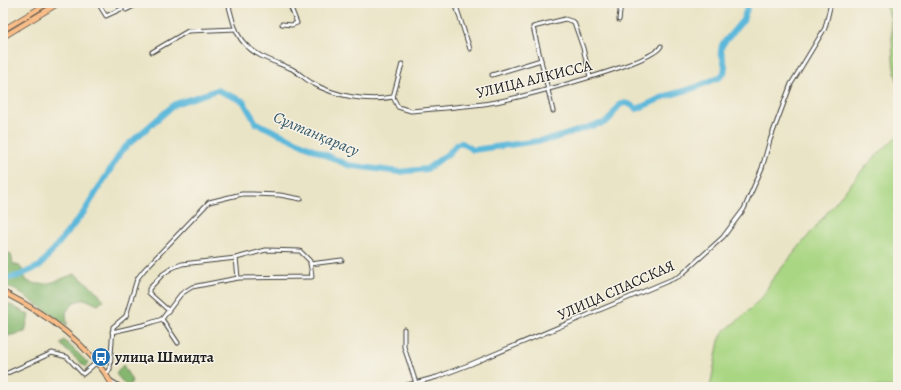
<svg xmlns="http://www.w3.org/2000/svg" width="901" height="390" viewBox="0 0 901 390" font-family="Alegreya,serif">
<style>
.green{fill:#a9d682;stroke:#62794f}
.forest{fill:#86b770;stroke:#516a46}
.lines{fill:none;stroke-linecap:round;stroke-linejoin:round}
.river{stroke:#5cb8da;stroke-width:6}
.minor-casing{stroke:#3b3a36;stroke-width:5}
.primary-casing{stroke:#3b3a36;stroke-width:6}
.minor{stroke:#fff;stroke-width:3}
.primary{stroke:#f8bd89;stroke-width:4.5}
.labels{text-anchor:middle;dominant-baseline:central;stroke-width:3;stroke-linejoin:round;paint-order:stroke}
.street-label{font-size:15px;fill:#1c1c1c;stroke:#f7f3e8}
.poi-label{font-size:15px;font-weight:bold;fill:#1c1c1c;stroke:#f7f3e8;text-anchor:start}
.water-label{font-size:16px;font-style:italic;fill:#365a68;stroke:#f7f3e8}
</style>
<rect width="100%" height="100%" fill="#f7f3e8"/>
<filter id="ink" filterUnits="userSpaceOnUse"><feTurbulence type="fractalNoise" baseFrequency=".025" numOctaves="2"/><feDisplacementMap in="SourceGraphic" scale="8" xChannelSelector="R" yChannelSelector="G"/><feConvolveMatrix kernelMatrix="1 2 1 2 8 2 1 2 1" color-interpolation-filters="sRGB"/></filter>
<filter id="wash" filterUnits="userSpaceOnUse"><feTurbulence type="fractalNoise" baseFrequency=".012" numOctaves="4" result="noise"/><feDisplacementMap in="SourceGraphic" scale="16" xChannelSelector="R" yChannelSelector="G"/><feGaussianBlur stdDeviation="0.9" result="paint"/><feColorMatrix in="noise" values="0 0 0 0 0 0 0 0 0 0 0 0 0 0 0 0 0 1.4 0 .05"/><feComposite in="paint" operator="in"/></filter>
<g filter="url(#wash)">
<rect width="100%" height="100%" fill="#eae4c6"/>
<g class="green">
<path d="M885 3H898V83C888 59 897 22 885 3Z"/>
<path d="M898 135V387H710L719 341 723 332 743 316 764 295 771 281 864 168Z"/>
</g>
<g class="forest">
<path d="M3 251 11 254 13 264C24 265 22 273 27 281 45 289 58 279 75 274L91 286 104 300 98 305 85 299 74 302 66 312 67 325 17 291 3 284Z"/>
<path d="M3 301 29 315 25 332 3 337Z"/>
<path d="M64 340 88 363 86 367 64 348 61 344Z"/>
<path d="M123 365 132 381 129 387H127L116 374Z"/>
</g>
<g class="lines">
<path class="river" d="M3 279 18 276 40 266 84 212 123 149 175 104 217 90 243 101 256 123 348 165 399 172 427 169 449 153 457 144 462 143 473 150 552 139 598 124C619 124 612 90 637 109L666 96 694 88 720 77 724 73 725 66 721 51 722 45 743 20 749 3"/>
</g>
</g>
<g filter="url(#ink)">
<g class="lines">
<g class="minor-casing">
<g id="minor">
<path d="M98 3 106 16 134 3"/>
<path d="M228 3C232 16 234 32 244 43 256 57 276 62 292 69 299 73 305 79 312 83 335 96 367 102 393 97"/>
<path d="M455 3 470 49"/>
<path d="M126 10 136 5 157 3"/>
<path d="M619 20 621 3"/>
<path d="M282 24 292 25 297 23 289 3"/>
<path d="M152 52 188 31 236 29"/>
<path d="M492 75 541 60"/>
<path d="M393 97 398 107 411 111C439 108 468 107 496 102 520 97 653 64 661 46"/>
<path d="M393 97 402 64"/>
<path d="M553 111 533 27 565 19 574 22 583 48 590 77"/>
<path d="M236 258 238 278"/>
<path d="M310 264 342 260"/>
<path d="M162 319 178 343"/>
<path d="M404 329V347L416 383"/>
<path d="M112 332 147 324 162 319 181 294 192 287 238 278 312 277 310 261 300 251 266 250 236 258 182 264 172 268 163 274 149 289V293L168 310"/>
<path d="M3 375 52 353 67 357 83 374 97 362"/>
<path d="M106 375 110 369 113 327 126 316 137 279 144 270 209 202 242 194H252L280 195 301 199"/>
<path d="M111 381 121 387"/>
<path d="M400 387 437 377 471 364 680 276 723 237 744 209 762 168 770 140 791 84 825 28 831 3"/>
</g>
</g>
<g class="primary-casing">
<g id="primary">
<path d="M3 30 48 3"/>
<path d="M3 37 59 3"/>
<path d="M3 292C48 315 88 343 114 387"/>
</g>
</g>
<use href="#minor" class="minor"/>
<use href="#primary" class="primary"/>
</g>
</g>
<defs>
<g id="bus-disc" transform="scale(1)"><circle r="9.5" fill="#1f6fb2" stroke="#f7f3e8"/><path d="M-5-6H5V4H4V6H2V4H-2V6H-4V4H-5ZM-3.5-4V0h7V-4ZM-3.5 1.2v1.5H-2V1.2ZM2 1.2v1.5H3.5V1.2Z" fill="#fff"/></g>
</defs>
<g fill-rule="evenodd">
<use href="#bus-disc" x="101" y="357"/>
</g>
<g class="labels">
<g class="street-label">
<text transform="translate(534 79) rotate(-14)">УЛИЦА АЛКИССА</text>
<text transform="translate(616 290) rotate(-24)">УЛИЦА СПАССКАЯ</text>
</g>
<g class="poi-label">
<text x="115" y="357">улица Шмидта</text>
</g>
<g class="water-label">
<text transform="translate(316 134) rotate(23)">Сұлтанқарасу</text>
</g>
</g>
<rect width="901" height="390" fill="none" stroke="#f7f3e8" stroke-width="16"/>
</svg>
